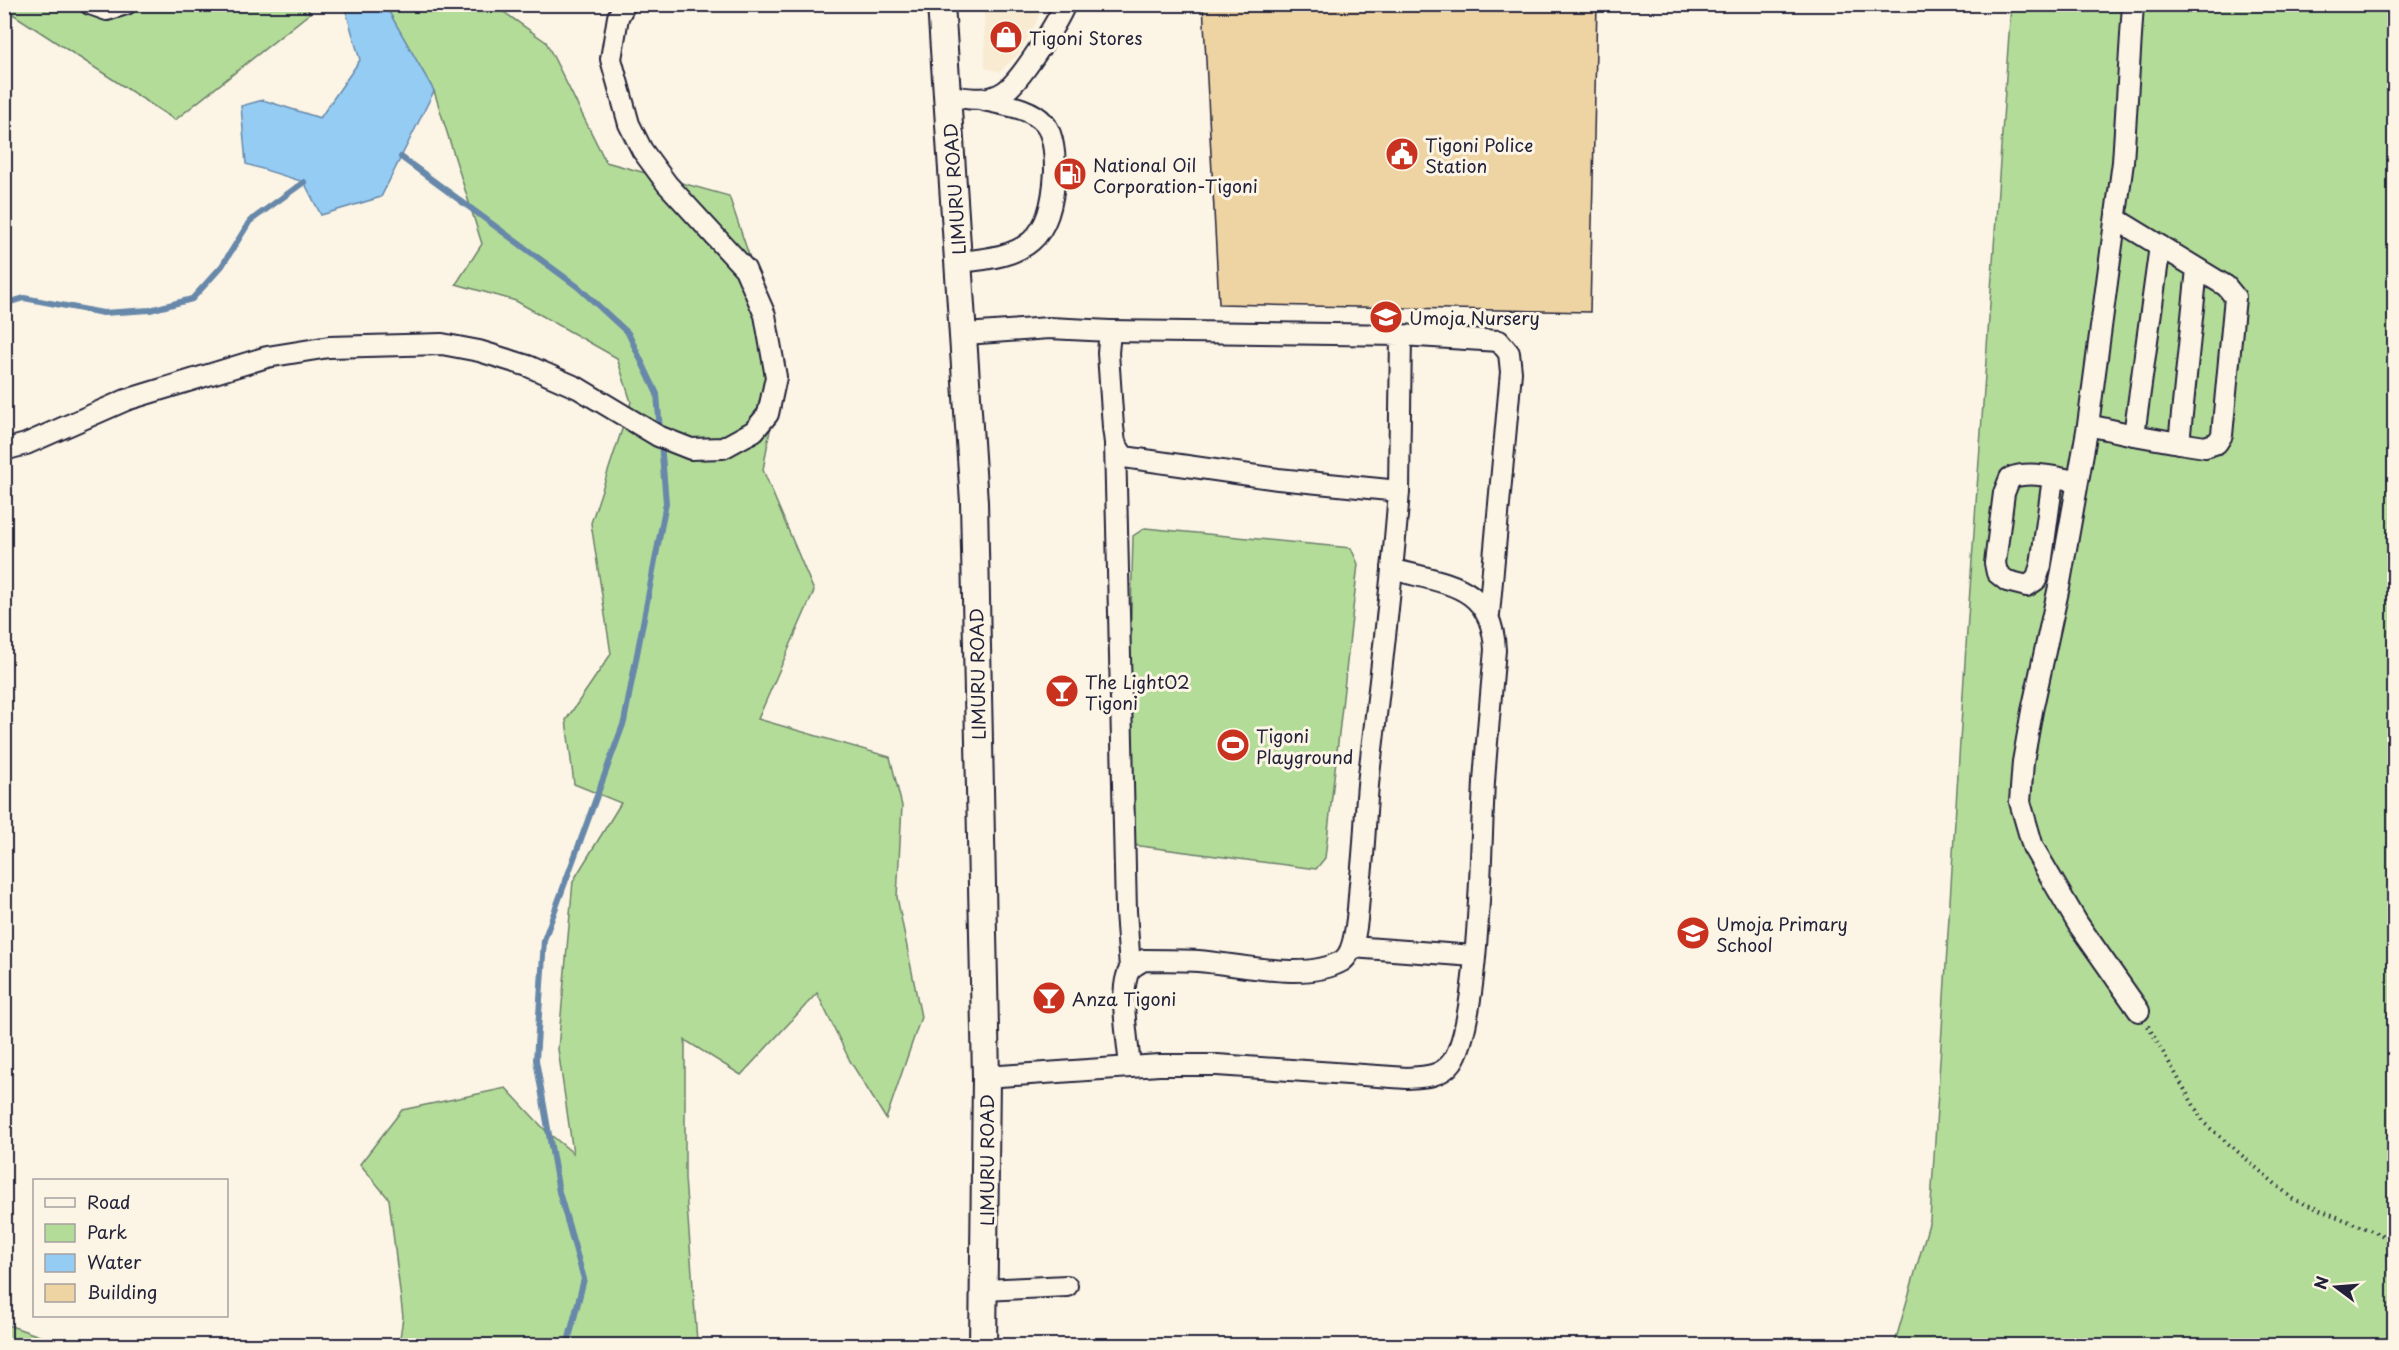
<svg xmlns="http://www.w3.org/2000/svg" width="2399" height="1350" viewBox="0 0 2399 1350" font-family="'Playpen Sans',sans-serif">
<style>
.built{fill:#f8ebd1}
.green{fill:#b4dc99;stroke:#6b7f6a;stroke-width:1.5}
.water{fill:#95ccf4;stroke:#6788aa;stroke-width:1.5}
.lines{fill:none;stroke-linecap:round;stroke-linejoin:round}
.stream{stroke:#6788aa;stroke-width:6}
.building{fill:#eed3a3;stroke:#22223b;stroke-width:1.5}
.minor-casing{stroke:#22223b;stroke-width:24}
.major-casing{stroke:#22223b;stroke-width:30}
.path{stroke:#22223b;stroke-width:4;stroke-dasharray:1.5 4.5;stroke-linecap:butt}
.minor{stroke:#fcf5e5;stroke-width:20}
.major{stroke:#fcf5e5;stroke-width:26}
.labels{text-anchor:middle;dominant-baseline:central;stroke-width:6;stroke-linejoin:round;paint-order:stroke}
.poi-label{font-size:18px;fill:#22223b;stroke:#fcf5e5;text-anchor:start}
.street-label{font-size:18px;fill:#22223b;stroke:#fcf5e5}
</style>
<rect width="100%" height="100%" fill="#fcf5e5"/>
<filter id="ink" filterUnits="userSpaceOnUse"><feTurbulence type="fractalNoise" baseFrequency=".0167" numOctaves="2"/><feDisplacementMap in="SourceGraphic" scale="12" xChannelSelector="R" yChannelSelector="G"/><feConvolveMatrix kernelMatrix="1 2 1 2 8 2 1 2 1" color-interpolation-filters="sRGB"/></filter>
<g filter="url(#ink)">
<path class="built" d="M984 5H1041L1037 21 1019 53 1000 72 985 68Z"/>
<g class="green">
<path d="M305 4 310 13 175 120 5 9 4 5Z"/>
<path d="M385 5H494L546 42 606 162 729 196 783 356 763 470 814 591 758 719 890 757 902 806 897 897 921 1017 886 1119 850 1061 817 993 741 1075 685 1040V1178L697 1341 694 1345H399L403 1317 389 1199 360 1164 402 1110 506 1088 546 1131 573 1153 558 1049 573 881 621 803 574 784 566 720 611 654 591 523 631 402 617 358 516 301 456 284 482 244 434 91Z"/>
<path d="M2011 5H2394V1345L1894 1346 1930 1220 1966 646Z"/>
<path d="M1145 528 1351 548 1358 564 1325 858 1316 869 1125 844 1133 536Z"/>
<path d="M5 1324 65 1345H5Z"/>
</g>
<path class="water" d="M338 5H385L434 91 381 197 321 215 304 182 246 164 241 106 263 100 320 118 360 60 345 8Z"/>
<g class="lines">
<g class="stream">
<path d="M401 157 578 287 628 333 657 394 666 503 624 722 544 940 536 1060 559 1192 584 1279 567 1346"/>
<path d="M4 304 24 298 103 313 150 310 192 299 222 266 250 221 304 182"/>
</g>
</g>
<path class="building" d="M1203 4H1597L1590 312 1219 304Z"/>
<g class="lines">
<g class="minor-casing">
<g id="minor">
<path d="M90 4 107 10 126 4"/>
<path d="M2133 4 2123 162 2088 425 2060 582 2032 711 2023 762 2020 802 2033 847 2078 924 2139 1011"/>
<path d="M949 96C967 98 987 103 1004 92 1020 82 1057 23 1065 4"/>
<path d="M2116 219 2226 286 2235 297 2222 435 2217 443 2205 447 2179 443 2197 269"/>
<path d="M959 262C1027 256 1051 243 1055 171 1055 156 1054 134 1044 123 1029 106 1001 105 980 99"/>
<path d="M1110 331 1401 335 1399 491"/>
<path d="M965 334 1049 328 1110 331 1108 353 1113 427 1115 443 1124 457 1278 479 1399 491C1392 586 1380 680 1369 775 1365 811 1365 848 1360 884 1358 902 1358 951 1342 961 1306 982 1239 964 1198 961 1180 960 1162 960 1144 960 1137 964 1129 967 1127 976 1120 999 1128 1042 1130 1067"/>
<path d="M1401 335 1499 341 1509 353 1511 372 1489 614"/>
<path d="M2088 425 2134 435 2160 246"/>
<path d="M2134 435 2179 443"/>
<path d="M1115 443 1126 911 1130 968"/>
<path d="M4 450 26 444 126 400 267 357 329 347 442 344 479 351 528 366 578 388 658 436 691 449 723 448 754 431 768 414 776 377 765 315 745 269 667 184 642 150 629 124 611 59 618 17 625 4"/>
<path d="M2053 478 2041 565 2036 580 2027 586 2007 581 1997 573 1995 563 2004 493 2010 478C2030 470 2057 478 2077 481"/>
<path d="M1352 947 1474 956"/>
<path d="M986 1077 1159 1065H1217L1407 1078C1424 1077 1441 1077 1452 1062 1480 1024 1481 837 1484 782 1487 738 1491 694 1495 650 1492 583 1445 584 1392 569"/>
<path d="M985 1290 1067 1286"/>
</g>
</g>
<g class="major-casing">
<path id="major" d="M941 4 974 502 986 1077 983 1346"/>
</g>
<path class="path" d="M2148 1026 2204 1123 2293 1199 2394 1240"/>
<use href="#minor" class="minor"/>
<use href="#major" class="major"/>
</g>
</g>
<defs>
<g id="shop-disc" transform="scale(1.725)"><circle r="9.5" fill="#c8321e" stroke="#fcf5e5"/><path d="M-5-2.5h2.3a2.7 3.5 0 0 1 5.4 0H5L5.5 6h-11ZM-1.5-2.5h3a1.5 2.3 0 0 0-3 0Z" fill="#fff"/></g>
<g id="civic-disc" transform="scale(1.725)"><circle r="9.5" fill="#c8321e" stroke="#fcf5e5"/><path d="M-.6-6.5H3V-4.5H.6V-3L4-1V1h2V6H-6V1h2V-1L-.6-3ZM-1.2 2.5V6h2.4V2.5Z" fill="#fff"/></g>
<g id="fuel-disc" transform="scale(1.725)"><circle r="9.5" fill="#c8321e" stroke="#fcf5e5"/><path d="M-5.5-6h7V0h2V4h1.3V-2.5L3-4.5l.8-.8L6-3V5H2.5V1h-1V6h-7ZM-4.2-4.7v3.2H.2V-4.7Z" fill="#fff"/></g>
<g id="school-disc" transform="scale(1.725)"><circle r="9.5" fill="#c8321e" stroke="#fcf5e5"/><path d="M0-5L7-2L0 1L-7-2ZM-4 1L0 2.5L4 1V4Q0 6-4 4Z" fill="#fff"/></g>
<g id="bar-disc" transform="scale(1.725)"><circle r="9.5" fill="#c8321e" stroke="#fcf5e5"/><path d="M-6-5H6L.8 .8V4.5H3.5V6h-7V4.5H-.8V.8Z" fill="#fff"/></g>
<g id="stadium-disc" transform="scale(1.725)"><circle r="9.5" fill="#c8321e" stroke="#fcf5e5"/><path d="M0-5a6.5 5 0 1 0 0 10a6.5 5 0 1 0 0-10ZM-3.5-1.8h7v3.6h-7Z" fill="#fff"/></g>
</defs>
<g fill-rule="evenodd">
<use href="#shop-disc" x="1006" y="37"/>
<use href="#civic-disc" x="1402" y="154"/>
<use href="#fuel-disc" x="1070" y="174"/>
<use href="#school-disc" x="1386" y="317"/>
<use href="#bar-disc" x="1062" y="691"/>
<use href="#stadium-disc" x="1233" y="745"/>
<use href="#school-disc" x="1693" y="933"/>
<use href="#bar-disc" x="1049" y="998"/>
</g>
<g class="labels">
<g class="poi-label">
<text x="1029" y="37">Tigoni Stores</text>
<text x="1425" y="144">Tigoni Police<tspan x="1425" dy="21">Station</tspan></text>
<text x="1093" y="164">National Oil<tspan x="1093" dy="21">Corporation-Tigoni</tspan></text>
<text x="1409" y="317">Umoja Nursery</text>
<text x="1085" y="681">The Light02<tspan x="1085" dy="21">Tigoni</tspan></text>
<text x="1256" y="735">Tigoni<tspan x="1256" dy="21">Playground</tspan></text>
<text x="1716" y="923">Umoja Primary<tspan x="1716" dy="21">School</tspan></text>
<text x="1072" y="998">Anza Tigoni</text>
</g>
<g class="street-label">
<text transform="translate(954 189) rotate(-94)">LIMURU ROAD</text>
<text transform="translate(977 674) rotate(-91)">LIMURU ROAD</text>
<text transform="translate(986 1160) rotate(-90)">LIMURU ROAD</text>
</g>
</g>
<rect width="2399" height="1350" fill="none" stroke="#fcf5e5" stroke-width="24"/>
<rect x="12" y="12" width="2375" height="1326" fill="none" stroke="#22223b" stroke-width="2" filter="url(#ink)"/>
<rect x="33" y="1179" width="195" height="138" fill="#fcf5e5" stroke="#a5a1a1" stroke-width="1.5"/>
<rect x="45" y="1198" width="30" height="9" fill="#fcf5e5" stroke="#a5a1a1" stroke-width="1.5"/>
<text x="87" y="1209" font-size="18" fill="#22223b">Road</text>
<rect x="45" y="1224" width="30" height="18" fill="#b4dc99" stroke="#a5a1a1" stroke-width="1.5"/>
<text x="87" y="1239" font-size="18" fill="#22223b">Park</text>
<rect x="45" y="1254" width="30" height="18" fill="#95ccf4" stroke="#a5a1a1" stroke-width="1.5"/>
<text x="87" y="1269" font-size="18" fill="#22223b">Water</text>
<rect x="45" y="1284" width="30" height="18" fill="#eed3a3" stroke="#a5a1a1" stroke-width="1.5"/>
<text x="87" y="1299" font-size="18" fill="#22223b">Building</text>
<g transform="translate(2336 1287) rotate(286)" stroke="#fcf5e5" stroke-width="4.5" paint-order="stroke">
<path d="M0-4.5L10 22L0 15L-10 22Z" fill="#22223b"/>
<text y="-9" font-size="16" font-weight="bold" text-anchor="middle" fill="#22223b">N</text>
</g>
</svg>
